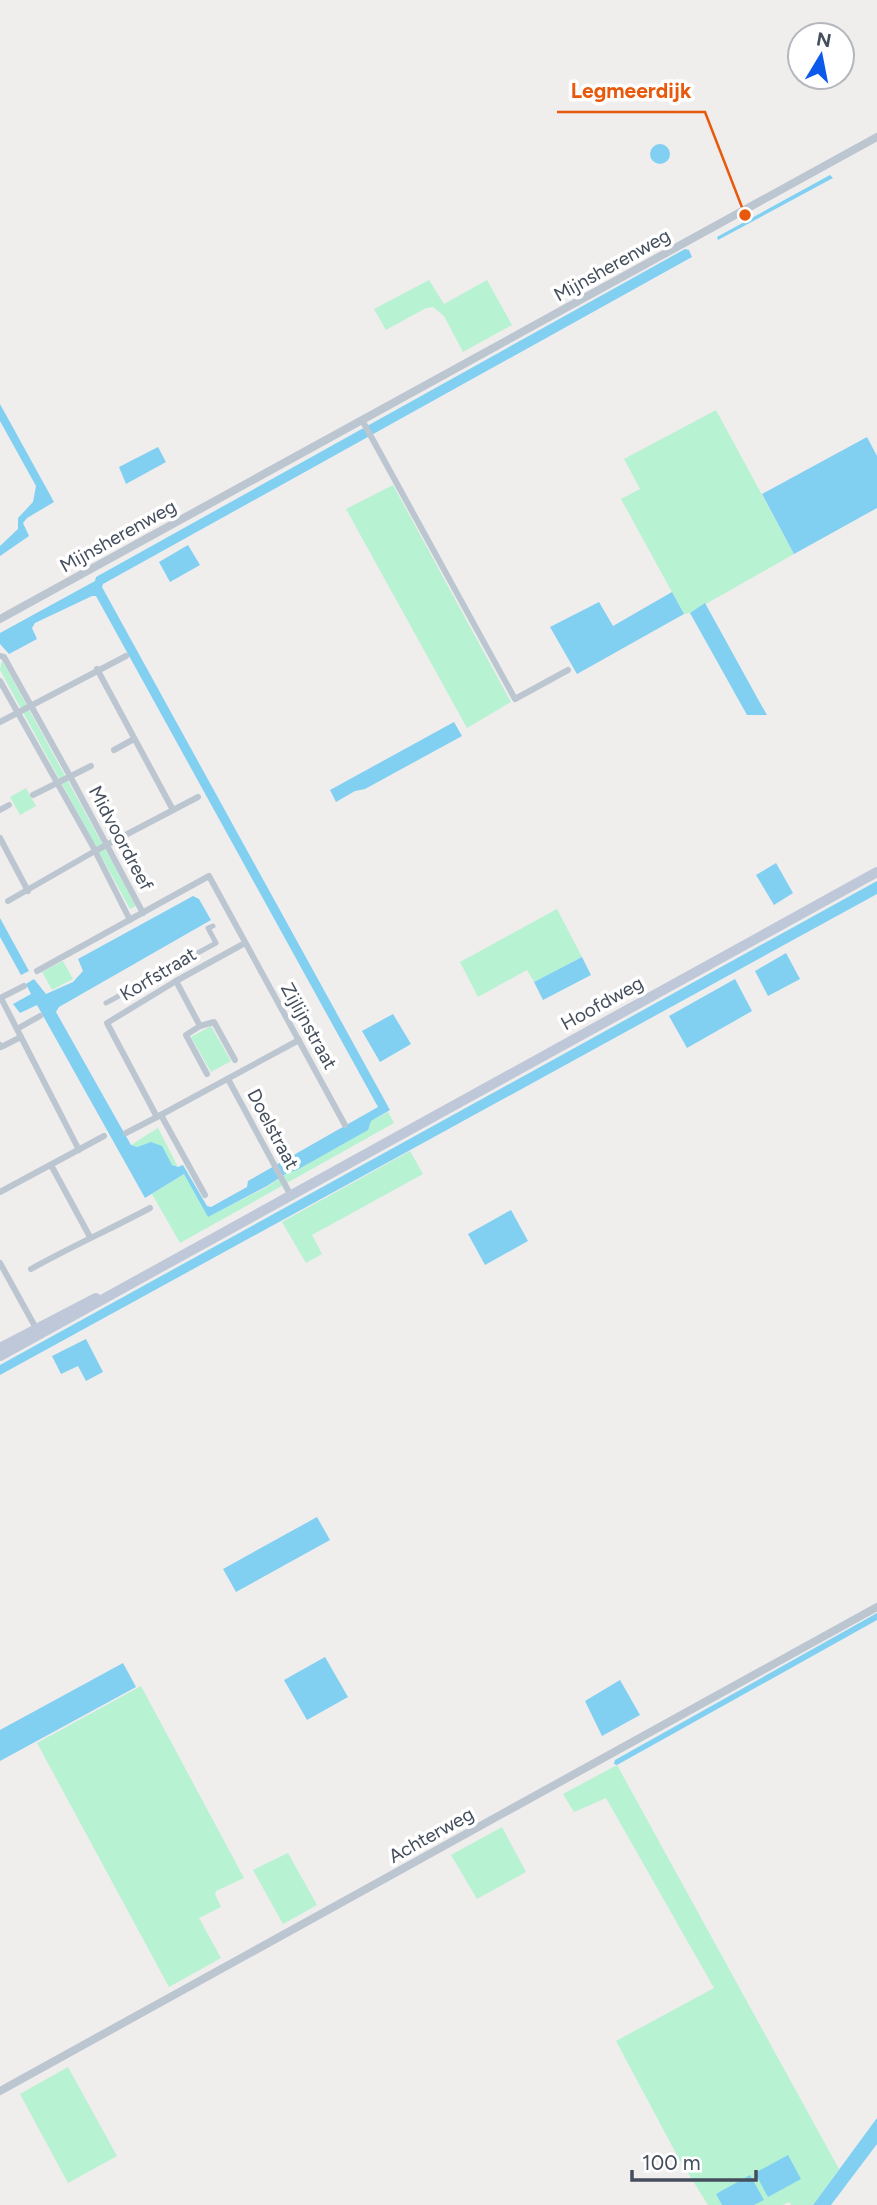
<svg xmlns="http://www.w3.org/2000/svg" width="877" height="2205" viewBox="0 0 877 2205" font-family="Figtree,sans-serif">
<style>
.green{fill:#b7f2d3}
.water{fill:#81d0f2}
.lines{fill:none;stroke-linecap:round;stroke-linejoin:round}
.pedestrian{stroke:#bcc6d1;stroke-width:5}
.minor{stroke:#bcc6d1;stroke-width:6}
.tertiary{stroke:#bcc6d1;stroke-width:8}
.secondary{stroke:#bec8d8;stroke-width:10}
.labels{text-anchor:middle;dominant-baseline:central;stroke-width:7;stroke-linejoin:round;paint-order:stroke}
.street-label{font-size:19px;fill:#444e5c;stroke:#fff}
.leader{fill:none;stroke:#e8590c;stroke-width:2.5}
.callout-dot{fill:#e8590c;stroke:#fff;stroke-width:2.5}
.callout-label{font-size:21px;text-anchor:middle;font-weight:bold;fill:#e8590c;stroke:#fff;stroke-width:7;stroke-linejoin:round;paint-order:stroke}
</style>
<rect width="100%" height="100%" fill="#f0eded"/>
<g class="green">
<path d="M429 280 444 304 487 280 512 325 463 352 444 316 433 307 426 308 386 330 374 309Z"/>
<path d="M716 410 794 554 690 613 684 614 621 499 640 489 624 459Z"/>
<path d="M393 485 511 702 467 728 346 509Z"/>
<path d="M2 660 136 906 130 909 0 670Z"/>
<path d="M26 788 36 806 20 815 10 797Z"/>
<path d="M557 909 582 957 534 982 527 970 478 997 460 962Z"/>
<path d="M63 961 73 979 52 990 42 972Z"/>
<path d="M211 1026 231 1061 211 1072 191 1037Z"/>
<path d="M388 1112 394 1123 180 1243 152 1194 184 1174 209 1216 267 1187 287 1173 297 1170 367 1130 371 1121Z"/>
<path d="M158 1128 178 1167 172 1165 149 1143 137 1147 131 1145Z"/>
<path d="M410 1151 423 1174 312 1235 322 1254 306 1263 282 1222Z"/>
<path d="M141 1686 244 1878 216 1891 215 1894 221 1907 199 1918 221 1958 169 1987 37 1743Z"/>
<path d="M617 1765 839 2169 813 2205H791L789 2202 783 2205H754L764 2199 716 2193 722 2205H708L678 2157 616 2041 714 1988 606 1798 574 1812 563 1794Z"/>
<path d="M502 1827 526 1872 477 1899 451 1855Z"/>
<path d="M288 1853 317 1905 283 1924 253 1870Z"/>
<path d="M68 2067 117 2156 68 2183 20 2094Z"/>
</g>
<g class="water">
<circle cx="660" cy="154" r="10"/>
<path d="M830 175 833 178 718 240 717 237Z"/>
<path d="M685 249 689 250 692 257 103 584 102 587 390 1110 371 1121 368 1130 297 1170 287 1173 267 1186 208 1217 184 1174 145 1198 37 1005 20 1013 13 1004 31 994 26 984 34 979 46 994 73 982 83 971 78 959 193 896 199 899 211 920 59 1007 56 1012 131 1145 137 1147 151 1142 162 1146 172 1165 178 1167 183 1165 207 1206 211 1207 247 1187 248 1181 378 1107 96 596H92L35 623 32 628 37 639 9 654 0 644V633L95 581 96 577Z"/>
<path d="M0 404 54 502 27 518 23 523 29 536 0 556V546L18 529V518L33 502 36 486 0 421Z"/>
<path d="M867 437 877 456V508L794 554 762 494Z"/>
<path d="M158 447 166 462 126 484 119 467Z"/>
<path d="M188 545 200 565 170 582 159 562Z"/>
<path d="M672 592 684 614 577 674 550 627 599 602 613 626Z"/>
<path d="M705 603 759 701 767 715H747L690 613Z"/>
<path d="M454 722 462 736 365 789 355 791 336 802 330 790Z"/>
<path d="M776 863 793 893 774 905 756 875Z"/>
<path d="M877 881V894L0 1375V1365Z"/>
<path d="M0 918 29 971 21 975 0 937Z"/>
<path d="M786 953 800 979 768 996 755 971Z"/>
<path d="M582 957 591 975 543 1000 534 982Z"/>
<path d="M735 979 752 1011 687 1048 669 1016Z"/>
<path d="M393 1014 411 1044 380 1062 362 1031Z"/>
<path d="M511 1210 528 1241 485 1265 468 1234Z"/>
<path d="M86 1339 103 1372 86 1381 78 1366 61 1374 52 1356Z"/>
<path d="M317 1517 330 1540 236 1592 223 1569Z"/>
<path d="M877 1613V1620L617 1765 614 1764 615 1760Z"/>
<path d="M325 1657 348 1697 307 1720 284 1680Z"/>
<path d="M123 1663 136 1687 0 1761V1730Z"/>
<path d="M620 1680 640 1715 602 1736 585 1701Z"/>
<path d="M877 2118V2144L831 2205H813Z"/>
<path d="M788 2155 801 2179 768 2197 755 2173Z"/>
<path d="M750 2175 764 2200 754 2205H722L716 2194Z"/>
</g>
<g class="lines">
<path class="pedestrian" d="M106 1003 216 943 208 928 213 926"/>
<g class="minor">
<path d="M362 420 515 699 568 670"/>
<path d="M0 656 4 657 70 776 143 913"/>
<path d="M97 669 173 810"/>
<path d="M0 681 91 843 130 920"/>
<path d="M0 722 126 656"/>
<path d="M114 750 134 739"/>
<path d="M33 795 91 766"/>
<path d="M0 810 9 805"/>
<path d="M0 838 28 891"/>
<path d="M8 901 95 851 198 797"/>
<path d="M37 971 209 876 345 1125"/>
<path d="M176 981 200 1026"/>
<path d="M0 998 24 986"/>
<path d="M1 998 79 1150"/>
<path d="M17 1029 40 1016"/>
<path d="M0 1045 1 1047 21 1037"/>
<path d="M207 1074 186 1035 200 1026 214 1022 235 1060"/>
<path d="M228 1079 290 1194"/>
<path d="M161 1115 205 1195"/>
<path d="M157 1117 299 1040"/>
<path d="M126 1133 157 1117 107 1023 176 981 245 943"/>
<path d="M51 1165 90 1237"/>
<path d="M0 1192 104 1136"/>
<path d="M0 1263 37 1330"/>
<path d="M31 1269C70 1247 111 1229 150 1208"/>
</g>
<g class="tertiary">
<path d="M0 619 877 137"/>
<path d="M0 2091 877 1607"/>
</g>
<g class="secondary">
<path d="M0 1348 96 1298"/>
<path d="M0 1356 877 872"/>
</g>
</g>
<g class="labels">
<g class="street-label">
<text transform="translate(612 265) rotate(-29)">Mijnsherenweg</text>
<text transform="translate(118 536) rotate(-29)">Mijnsherenweg</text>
<text transform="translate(121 838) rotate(62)">Midvoordreef</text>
<text transform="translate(158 974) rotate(-31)">Korfstraat</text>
<text transform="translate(602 1003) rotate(-29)">Hoofdweg</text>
<text transform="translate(309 1026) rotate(61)">Zijlijnstraat</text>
<text transform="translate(273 1129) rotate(62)">Doelstraat</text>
<text transform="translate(431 1835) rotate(-29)">Achterweg</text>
</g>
</g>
<path class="leader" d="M745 215L705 112H557"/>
<circle class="callout-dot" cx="745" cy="215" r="7"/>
<g class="callout-label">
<text x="631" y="98">Legmeerdijk</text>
</g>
<g transform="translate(821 56) rotate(10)"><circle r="33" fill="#ffffff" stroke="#b4b8be" stroke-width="2"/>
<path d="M0-5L12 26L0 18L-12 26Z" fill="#0c59eb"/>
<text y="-10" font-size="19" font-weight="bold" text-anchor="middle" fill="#444e5c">N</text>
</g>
<path d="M632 2170v10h124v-10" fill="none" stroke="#444e5c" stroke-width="3.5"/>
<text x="642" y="2170" font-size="21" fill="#444e5c" stroke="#ffffff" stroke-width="5" paint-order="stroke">100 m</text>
</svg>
